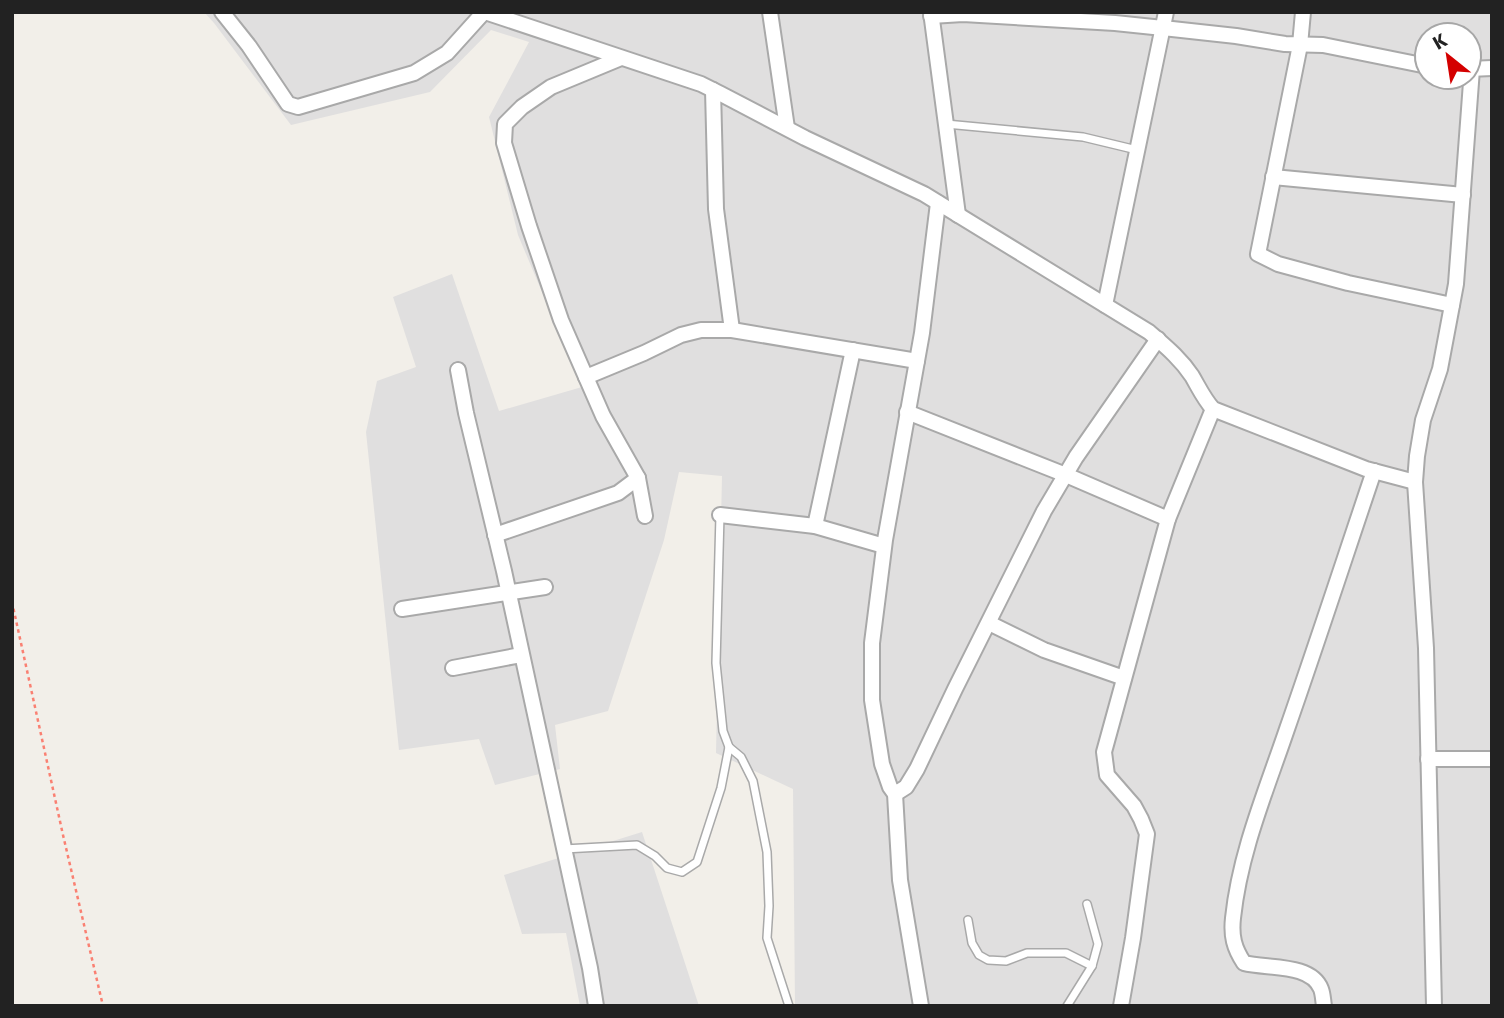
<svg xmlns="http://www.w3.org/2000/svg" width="1504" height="1018" viewBox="0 0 1504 1018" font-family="'Fira Sans',sans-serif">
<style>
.residential{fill:#e0dfdf;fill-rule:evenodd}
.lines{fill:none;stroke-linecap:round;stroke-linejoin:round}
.service-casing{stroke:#a9a9a9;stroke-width:10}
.minor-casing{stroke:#a9a9a9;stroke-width:18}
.path{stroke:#fa8072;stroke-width:2.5;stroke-dasharray:3.5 3.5;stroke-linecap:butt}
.service{stroke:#fff;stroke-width:7}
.minor{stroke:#fff;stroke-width:14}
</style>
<rect width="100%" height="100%" fill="#f2efe9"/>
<g class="residential">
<path d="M204 12H1492V1006H795L793 789 716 753 722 476 679 472 664 540 608 711 555 725 560 769 495 785 479 739 399 750 366 432 377 381 416 367 393 297 452 274 499 411 582 387 518 235 489 117 529 42 491 30 430 92 291 125 214 23ZM1427 35H1469V77H1427Z"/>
<path d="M642 832 699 1006H580L566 933 522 934 504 875Z"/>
</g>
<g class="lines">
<g class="service-casing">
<g id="service">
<path d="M946 124 1083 137 1137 150"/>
<path d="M720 515 716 663 723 731 729 747 741 757 753 781 767 852 769 906 767 938 789 1006"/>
<path d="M564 849 637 845 655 856 667 868 682 872 697 862 721 788 729 747"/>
<path d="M968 920 972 943 979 955 988 960 1006 961 1027 953H1066L1092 966"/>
<path d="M1067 1006 1092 966 1098 944 1087 904"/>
</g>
</g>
<g class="minor-casing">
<g id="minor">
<path d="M222 12 249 46 288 104 298 107 414 73 447 53 484 12"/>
<path d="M485 12 701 84 721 94 805 138 924 194 1149 332C1165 346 1180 358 1192 376 1199 388 1204 399 1213 409L1366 469 1415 482"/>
<path d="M770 12 787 128"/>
<path d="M931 12 958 215"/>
<path d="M1303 12 1300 45 1258 254 1278 264 1348 283 1452 305"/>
<path d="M931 16 963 14 1115 23 1163 28 1236 36 1285 44 1323 45 1427 66"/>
<path d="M621 58 551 87 522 107 505 124 504 143 529 226 561 320 603 416 638 478 645 516"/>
<path d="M1469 69 1492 68"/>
<path d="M713 90 716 209 732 330"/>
<path d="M1273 177 1463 195"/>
<path d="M1105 305 1166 12"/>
<path d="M458 370 466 413 504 571 590 968 596 1006"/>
<path d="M586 377 644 353 681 335 701 330H732L917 361"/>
<path d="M907 412 1066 475 1168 519"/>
<path d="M720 515 815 526 884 546"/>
<path d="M815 526 853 350"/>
<path d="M495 535 618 493 638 478"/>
<path d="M402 609 545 587"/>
<path d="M989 623 1044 650 1124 678"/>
<path d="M453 668 521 655"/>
<path d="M1428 759H1492"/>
<path d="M895 794 906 787 917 769 955 689 1044 511 1076 457 1158 339"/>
<path d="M921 1006 900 880 895 794 890 787 882 764 872 700V643L885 540 922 333 938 203"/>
<path d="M1121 1006 1133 938 1147 834 1141 819 1134 806 1107 775 1104 752 1168 519 1213 409"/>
<path d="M1324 1006C1323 1000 1323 994 1321 989 1311 963 1267 969 1244 963 1234 948 1231 936 1233 918 1240 852 1266 791 1287 729 1317 643 1345 557 1374 471"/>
<path d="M1434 1006 1426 648 1415 482 1417 456 1423 420 1440 369 1456 284 1472 69"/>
</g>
</g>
<path class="path" d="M12 602 63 835 103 1006"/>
<use href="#service" class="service"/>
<use href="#minor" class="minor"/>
</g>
<rect width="1504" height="1018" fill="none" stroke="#222222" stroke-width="28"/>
<g transform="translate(1448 56) rotate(330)"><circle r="33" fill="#ffffff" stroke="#a7a7a7" stroke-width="2"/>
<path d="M0-5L12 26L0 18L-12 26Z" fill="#d40000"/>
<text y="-10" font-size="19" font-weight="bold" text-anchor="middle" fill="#222222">K</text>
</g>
</svg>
